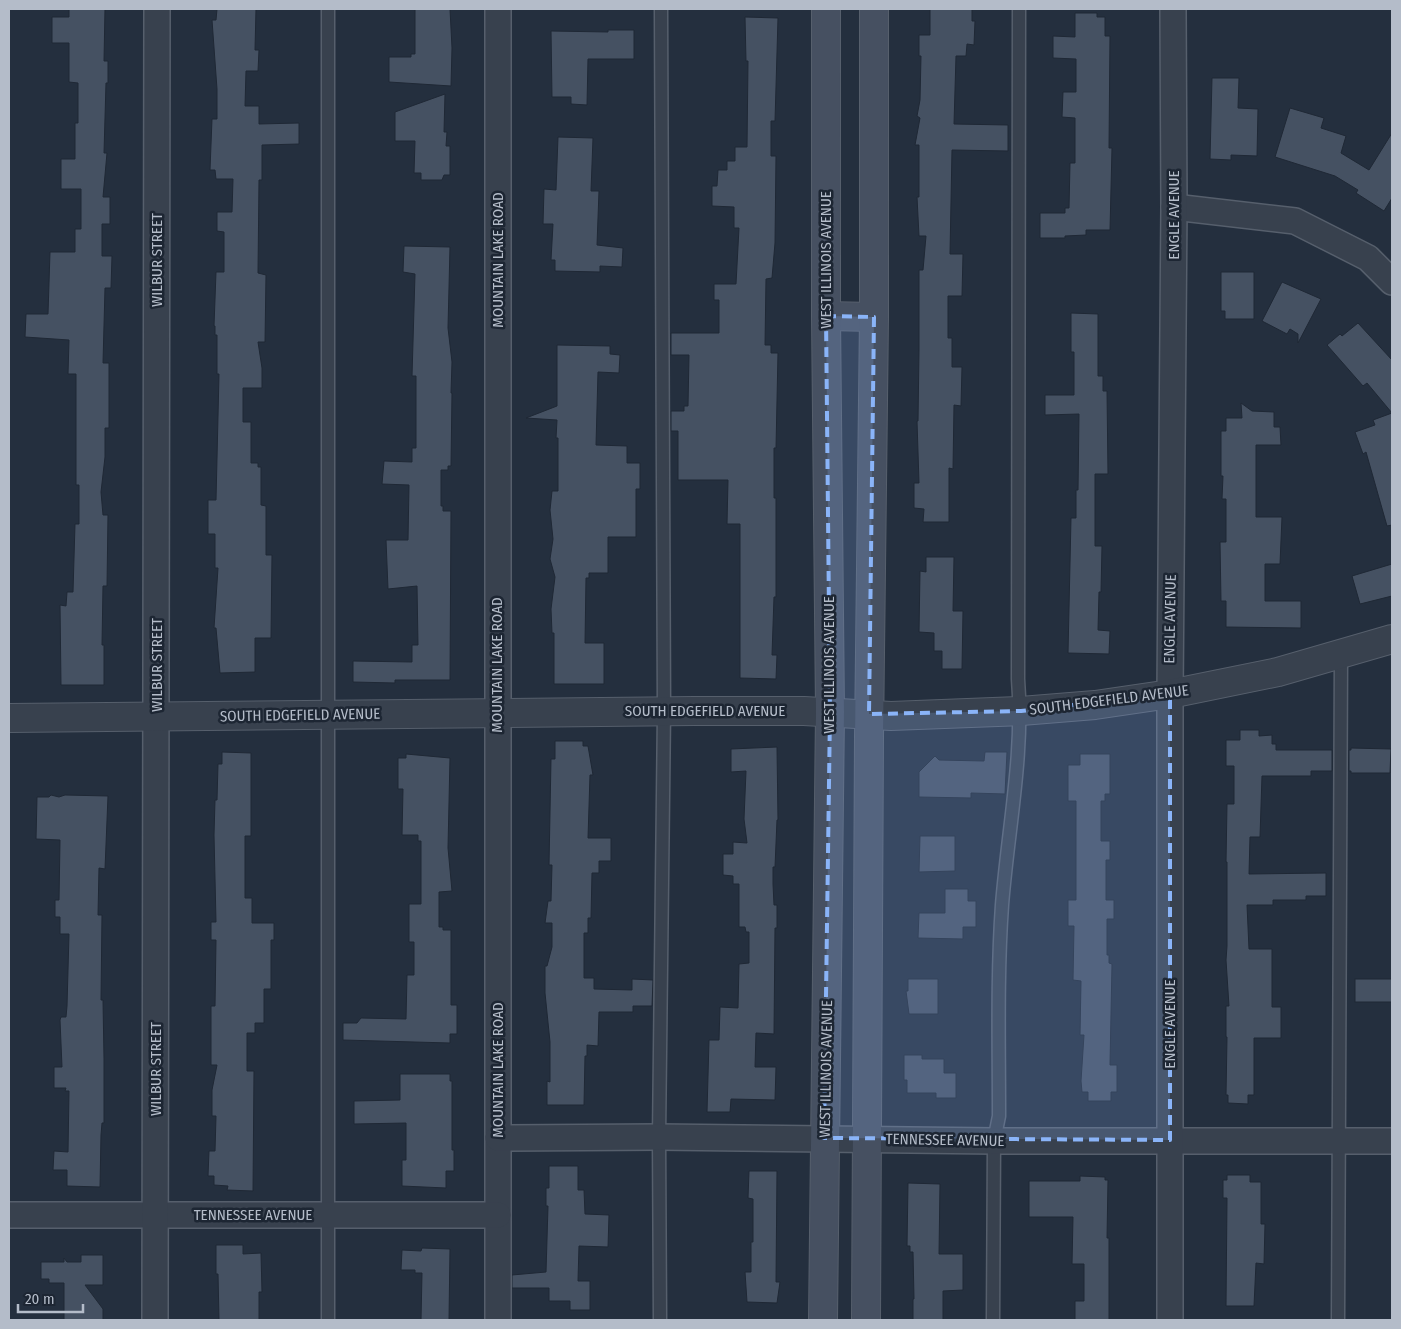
<svg xmlns="http://www.w3.org/2000/svg" width="1401" height="1329" viewBox="0 0 1401 1329" font-family="'Fira Sans Condensed',sans-serif">
<style>
.building{fill:#455162;stroke:#1f2835}
.lines{fill:none;stroke-linecap:round;stroke-linejoin:round}
.service-casing{stroke:#565f6c;stroke-width:15}
.minor-casing{stroke:#565f6c;stroke-width:28}
.tertiary-casing{stroke:#565f6c;stroke-width:30}
.secondary-casing{stroke:#565f6c;stroke-width:30}
.service{stroke:#38414e;stroke-width:12}
.minor{stroke:#38414e;stroke-width:25}
.tertiary{stroke:#38414e;stroke-width:28}
.secondary{stroke:#465061;stroke-width:28}
.marked{fill:#8ab4f8;fill-opacity:0.2;stroke:#8ab4f8;stroke-width:4;stroke-dasharray:10 6;stroke-linejoin:round}
.labels{text-anchor:middle;dominant-baseline:central;stroke-width:5;stroke-linejoin:round;paint-order:stroke}
.street-label{font-size:15px;fill:#b4bcc9;stroke:#1d2633}
</style>
<rect width="100%" height="100%" fill="#242f3e"/>
<g class="building">
<path d="M69 9H105L104 61H108V83H106L104 153H107L103 197H110V224H102V256H112L111 288H105L103 363H109V428H105V457L101 492 103 515H108L107 586H103L102 645H104V685H61L60 605 66 606 67 592H73L75 524H79V485H76V374H68L69 340 25 337 26 314H48L50 252H75V229H81V189H61V159H75V123H78V83L69 82V43H52V17H69Z"/>
<path d="M217 9H256L255 50H259L258 71H246L245 106H259V124L299 123V144L262 145V180H259L258 273 266 275 265 342H258L262 368V388H243V422H251V463H258V467H261V505L266 506V555H272L271 638H255V672L220 673 216 628H214L218 568H215V534H208V500H216L219 374H217V335H215V326H214L216 272H224V232L217 231V212H232L233 179H216L215 170H210L212 119H217V89L212 20H216Z"/>
<path d="M415 9H450L452 48 451 86 389 82V57H411V54H415Z"/>
<path d="M930 9H972V21H975L974 45 967 44 966 56H956L954 124 1008 125V151L952 150 950 254H963L962 296H948V338H952V367H962L961 406 954 405 953 469 949 468V522H923L924 509 914 508V483H919L917 421H918L919 350V270H923L926 236H919L917 197H919V145H915L920 118 917 116 920 100 921 56H919V35H930Z"/>
<path d="M1075 13H1097V17H1105V36H1110L1109 148H1112L1110 230H1086V235L1065 236V238H1040V213H1065V208H1069L1070 163H1075V118L1062 117 1063 92H1076V59L1053 58V36L1075 37Z"/>
<path d="M745 17 778 18 775 121H771V156H776L775 243 772 278 766 279 765 345H771V353H778L776 448H774V498H776V597H774L772 655H777L776 679 740 678V524H727L728 480H678V431H671V411H684V406H688L689 355H671V333H719V300H714V284H736L739 228H734V207L712 206V186H717L718 170H727V161H735V147H747L748 61H746Z"/>
<path d="M608 30H634V59H588L587 105 571 104V97H552L551 31 608 32Z"/>
<path d="M1212 78H1239L1238 108 1258 109 1257 156 1231 155V160L1210 159Z"/>
<path d="M445 94 444 132H447L446 146H450V175H444L442 180H421V173H414L415 141H395V112Z"/>
<path d="M1290 108 1324 118 1321 128 1346 136 1341 153 1369 170 1392 133V198L1384 211 1356 193 1358 190 1335 176 1275 157Z"/>
<path d="M558 137 593 138 591 191H599L597 245 623 248 622 267 600 266V272L555 271V260H551L553 224H543L544 189 556 190Z"/>
<path d="M404 246 450 247 448 328 452 362 451 393H452L451 466H448V470H441V506H443V511H451L450 680H395V683L353 682V661L412 662V645H418L417 586 388 589 386 540H408L409 485 382 484 384 461 412 462V448H416V376H412L415 274 403 272Z"/>
<path d="M1221 272H1254V319H1225V311H1221Z"/>
<path d="M1282 282 1321 299 1298 343V334L1290 329 1287 334 1262 321Z"/>
<path d="M1071 313 1098 314V376H1103V391H1107L1108 474H1095V546H1102L1101 592H1099L1098 630 1110 631 1109 654 1068 653 1071 518H1076V490H1078L1079 414 1045 415V395H1074V352H1071Z"/>
<path d="M1358 323 1392 360V413L1367 383 1363 386 1327 345 1340 334 1342 336Z"/>
<path d="M557 345 610 346V354L620 355 619 373 598 372 596 445 627 446V463H640V489H636V537H608V573H589V578H586L585 643H604V684H554V633H552L551 609 555 577 550 559 553 539 550 510 552 491H558V438H556L557 420 526 418 557 406Z"/>
<path d="M1241 403 1252 411 1274 412V427H1280L1281 445H1256V517H1282L1280 564H1265V601H1301V628L1226 627V601H1221L1220 542H1226V499H1222L1223 476H1221V431H1226V418H1242Z"/>
<path d="M1392 413V525L1387 526 1366 452 1363 454 1355 432 1375 425 1373 420Z"/>
<path d="M926 557H954L953 611H963L962 669H942V651H934V633L919 632 920 571 926 572Z"/>
<path d="M1392 564V596L1360 604 1352 576Z"/>
<path d="M1240 730H1259V736L1272 735V744H1276V750H1332V771H1311V776H1262L1260 837H1250L1249 874 1326 873V896H1306V900H1273V905H1247L1249 949H1272V1007H1281V1038H1254V1095H1248V1104L1228 1103V1095H1226L1227 1037H1226V1006H1229L1226 960 1227 946V862H1226L1227 804H1234V766H1226V740H1240Z"/>
<path d="M555 741H583V746H588L593 775H590L588 838H611V861H599V873H592L591 918H588V933H584V978H594V989L632 990V979L653 980 652 1006H633V1012H599L598 1046 587 1045V1056H585L584 1105H547V1081L550 1082V1042L545 993V966H547L552 947V923H545L548 901H551L552 865H549L551 759H555Z"/>
<path d="M777 747 778 820H777L775 867H773V884L774 905H777V928H775L774 1034 756 1033 755 1067H776L775 1100 731 1099 730 1112H707L709 1040H719L720 1007 738 1008 739 964 749 963V932H746L745 927H739V884H733V876L723 875V854H733V842L747 843 744 819 746 771 731 772V749Z"/>
<path d="M1351 748 1391 749 1390 773H1351V771H1349V750H1351Z"/>
<path d="M222 752 251 753V836H245V898H252V923H274V940H271V989H264V1023H255V1033H247V1071H254L253 1191 227 1190 228 1186 214 1185V1176H208L209 1151H215L216 1116H212V1090L217 1065H211V1006H215L216 940H211V922H216L214 835 215 800H217L218 764H222Z"/>
<path d="M985 752H1007L1005 794 971 793V798L919 797V772L935 756 939 760 984 761Z"/>
<path d="M406 754 450 758 448 848 452 891 439 892V927H443V930H451V1005H457V1034H450V1043L343 1040V1023H357L361 1018 406 1019 407 975H414V942H409V904H421V841H418V835H402L403 789H398V758H406Z"/>
<path d="M1080 754H1110V794H1105V801H1101V841H1110V860H1106V900H1114V919H1107V955H1109V963L1112 964 1110 1065H1117V1092H1111V1101H1088V1092H1082L1081 1081 1084 1035H1080L1081 981 1073 980 1074 926H1068V900H1076V801H1068V765H1080Z"/>
<path d="M51 795 59 797 65 795 108 796 105 869 99 868 98 915H102L101 1000H103L104 1058V1123H102L101 1135 100 1187 67 1186V1170H53L54 1151 68 1152 69 1091H65L66 1088H54V1067H62L60 1020 61 1017H66L67 1006 69 934H60V917H55V900H59L60 840 36 839 37 797H49Z"/>
<path d="M920 836H955V871L919 872Z"/>
<path d="M945 889H968V901H976V927H963V939L918 938 919 913H945Z"/>
<path d="M908 979H938V1014H909L906 991H908Z"/>
<rect x="1355" y="979" width="37" height="23"/>
<path d="M904 1055H922V1059H944V1073H956V1098H936V1093H907V1080H904Z"/>
<path d="M400 1074H450V1081H452V1150H454V1171H446V1188L402 1186V1160H406V1123L354 1124V1101L400 1100Z"/>
<path d="M549 1166H578V1190H584L585 1214 609 1215 608 1247 579 1246 578 1281H590V1310H570V1301H549V1288H512V1275L546 1272 548 1206H546V1188H549Z"/>
<path d="M749 1171H777L776 1282H780L777 1303 747 1302 745 1272H751V1242H753V1199L748 1198Z"/>
<path d="M1227 1175H1250V1182H1261V1224H1265L1264 1264 1256 1263 1254 1306H1226L1227 1198H1223V1180H1227Z"/>
<path d="M1080 1176 1105 1177V1180H1108L1107 1238H1109V1320H1075V1301H1084V1264H1072L1073 1217H1029V1181H1080Z"/>
<path d="M908 1183 940 1184 939 1254H963V1290L943 1291V1320H913V1299H914L913 1252H910V1246H907Z"/>
<path d="M216 1245H243V1254L261 1253 262 1292H259V1320H219L218 1274H216Z"/>
<path d="M422 1248 450 1249 449 1320H421L422 1273H415V1270H401L402 1250 421 1251Z"/>
<path d="M81 1255H103V1285H85L103 1309V1320H64V1283H49V1279H41V1262H64V1258L67 1262H81Z"/>
</g>
<g class="lines">
<g class="service-casing">
<g id="service">
<path d="M328 1320V9"/>
<path d="M660 1320 659 1137 664 711 661 9"/>
<path d="M993 1320 994 1141 999 1116C999 1046 997 975 1002 905 1008 829 1024 754 1018 679L1019 9"/>
<path d="M1338 1320 1341 655"/>
</g>
</g>
<g class="minor-casing">
<g id="minor">
<path d="M498 9V1320"/>
<path d="M1174 207 1295 221 1368 258 1392 282"/>
<path d="M498 1138 659 1137 994 1141H1392"/>
<path d="M9 1215H498"/>
<path d="M155 1320 157 9"/>
<path d="M1170 1320V694L1174 207 1173 9"/>
</g>
</g>
<g class="tertiary-casing">
<path id="tertiary" d="M9 718 694 711H804L891 716 1021 711 1095 705 1170 694 1278 672 1392 639"/>
</g>
<g class="secondary-casing">
<g id="secondary">
<path d="M826 316 874 317"/>
<path d="M823 1320 830 712 826 316V9"/>
<path d="M866 1320 869 737 874 317V9"/>
</g>
</g>
<use href="#service" class="service"/>
<use href="#minor" class="minor"/>
<use href="#tertiary" class="tertiary"/>
<use href="#secondary" class="secondary"/>
</g>
<path class="marked" d="M826 316 874 317 869 714 1021 711 1170 694V1140L824 1138 830 712Z"/>
<g class="labels">
<g class="street-label">
<text transform="translate(1174 215) rotate(-90)">ENGLE AVENUE</text>
<text transform="translate(157 260) rotate(-90)">WILBUR STREET</text>
<text transform="translate(498 260) rotate(-90)">MOUNTAIN LAKE ROAD</text>
<text transform="translate(826 260) rotate(-90)">WEST ILLINOIS AVENUE</text>
<text transform="translate(1170 619) rotate(-89)">ENGLE AVENUE</text>
<text transform="translate(157 665) rotate(-90)">WILBUR STREET</text>
<text transform="translate(497 665) rotate(-90)">MOUNTAIN LAKE ROAD</text>
<text transform="translate(829 665) rotate(-90)">WEST ILLINOIS AVENUE</text>
<text transform="translate(1109 700) rotate(-7)">SOUTH EDGEFIELD AVENUE</text>
<text x="705" y="711">SOUTH EDGEFIELD AVENUE</text>
<text transform="translate(300 715) rotate(-1)">SOUTH EDGEFIELD AVENUE</text>
<text transform="translate(1170 1024) rotate(-90)">ENGLE AVENUE</text>
<text transform="translate(156 1069) rotate(-90)">WILBUR STREET</text>
<text transform="translate(826 1069) rotate(-89)">WEST ILLINOIS AVENUE</text>
<text transform="translate(498 1070) rotate(-90)">MOUNTAIN LAKE ROAD</text>
<text transform="translate(945 1140) rotate(1)">TENNESSEE AVENUE</text>
<text x="253" y="1215">TENNESSEE AVENUE</text>
</g>
</g>
<rect width="1401" height="1329" fill="none" stroke="#b4bcc9" stroke-width="20"/>
<path d="M18 1304v8h65v-8" fill="none" stroke="#b4bcc9" stroke-width="2.5"/>
<text x="25" y="1304" font-size="15" fill="#b4bcc9" stroke="#1d2633" stroke-width="4" paint-order="stroke">20 m</text>
</svg>
